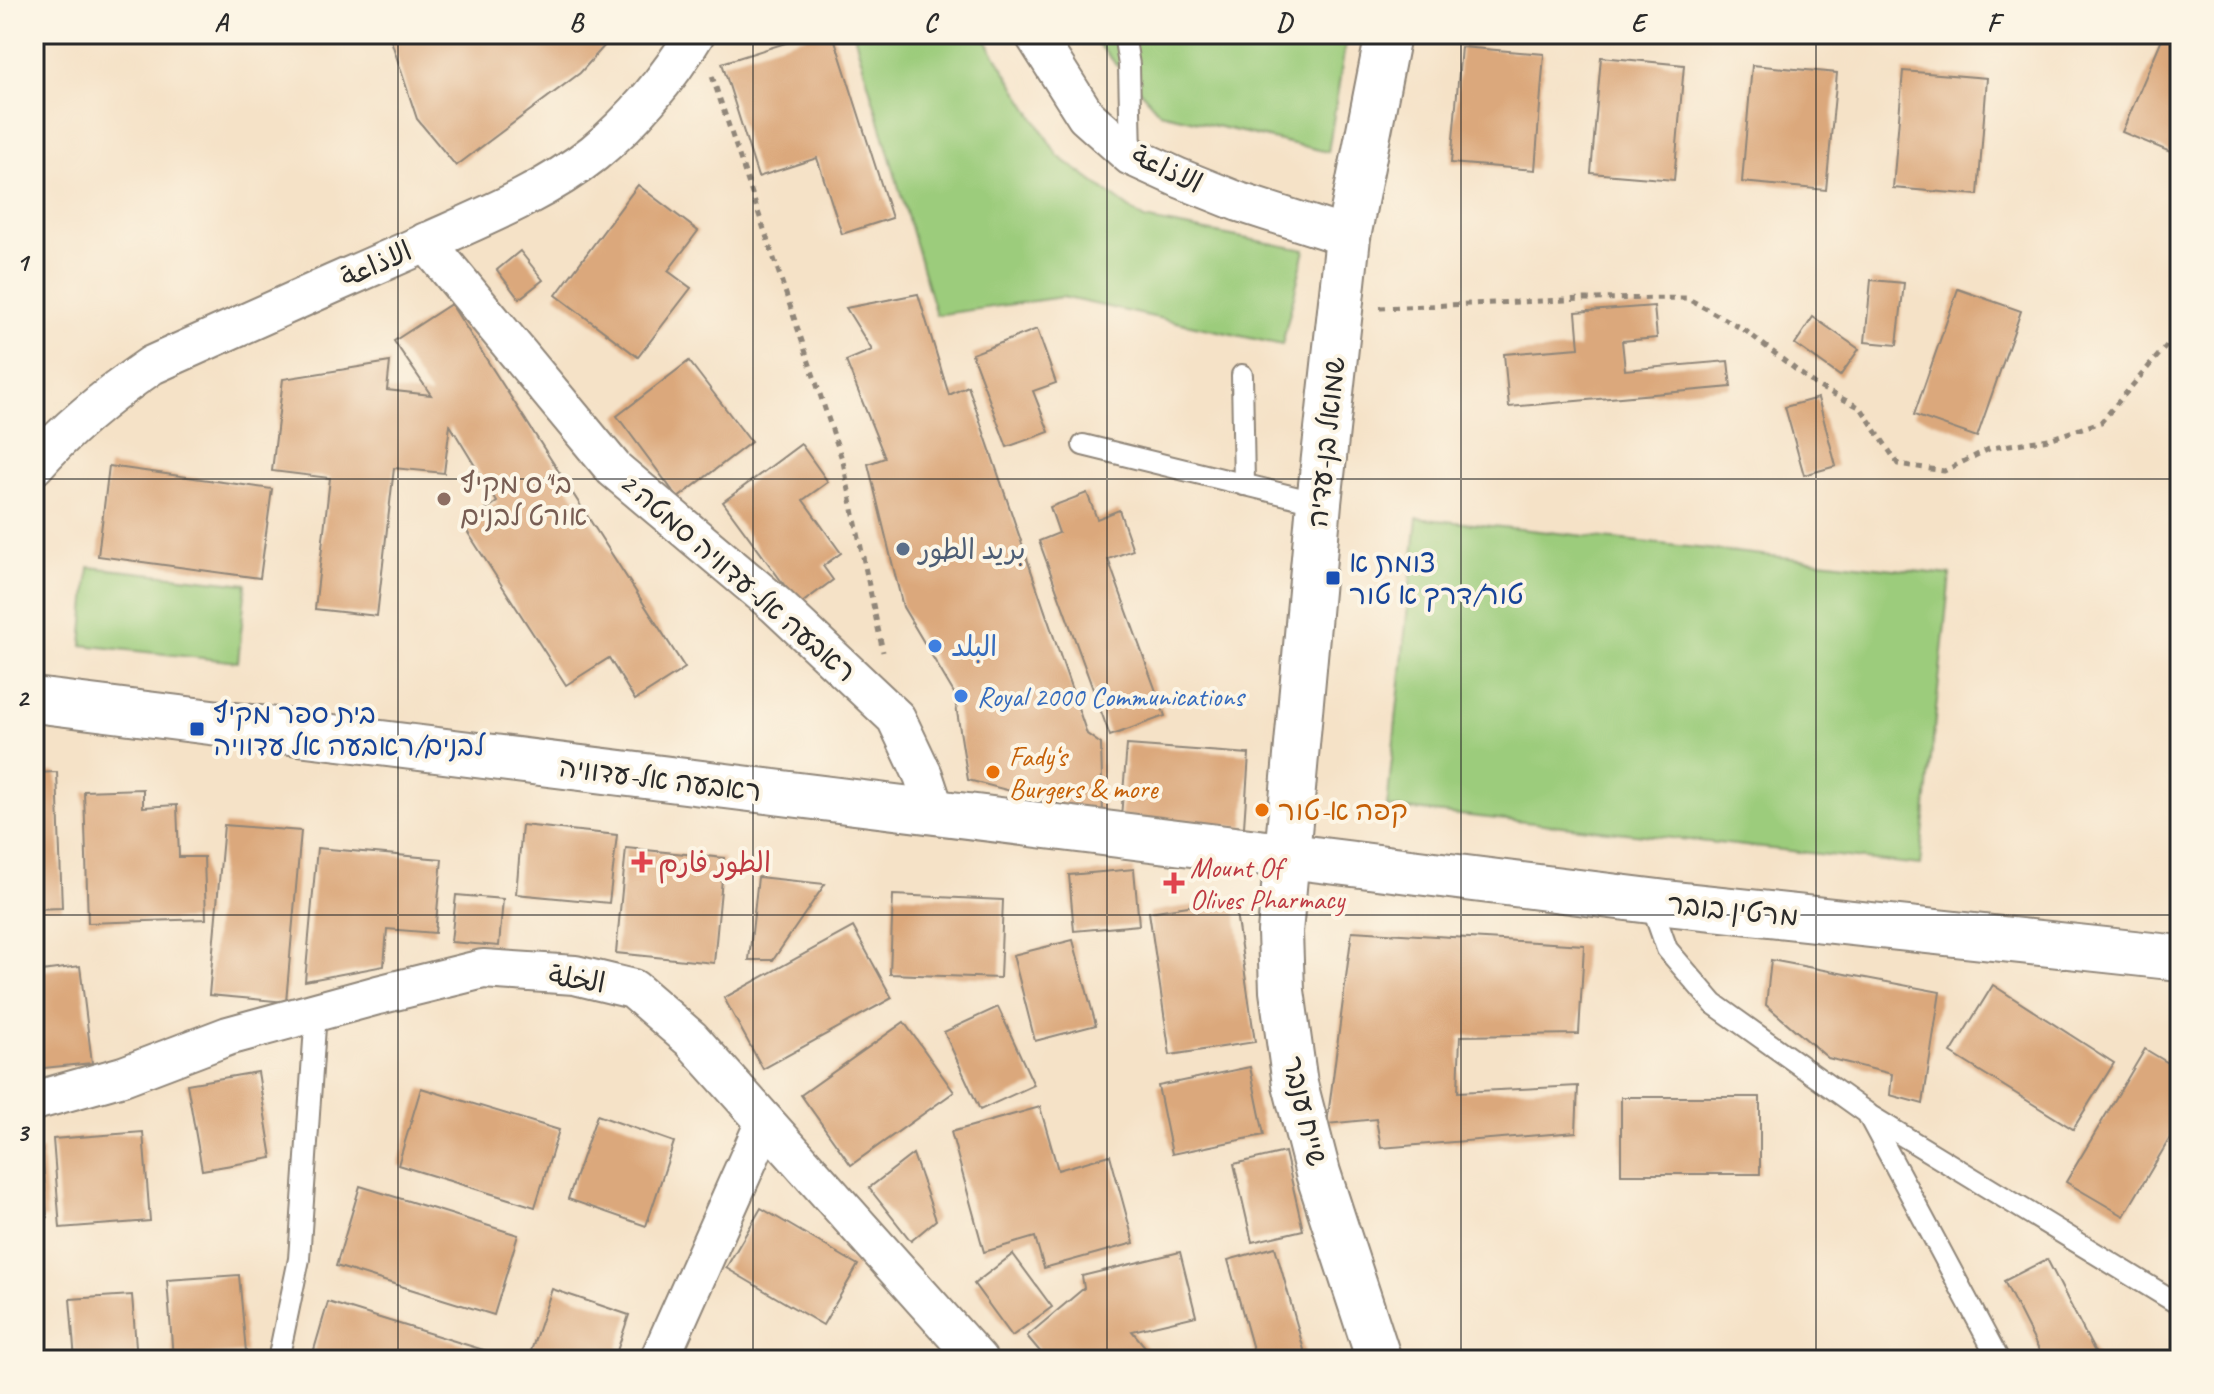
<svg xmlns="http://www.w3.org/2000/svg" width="2214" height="1394" viewBox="0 0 2214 1394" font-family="Caveat,'Playpen Sans Arabic','Playpen Sans Hebrew',sans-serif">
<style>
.green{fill:#9ccc7b;stroke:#647c53;stroke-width:2}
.building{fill:#dba87b}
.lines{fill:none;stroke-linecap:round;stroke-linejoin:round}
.service-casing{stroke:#908679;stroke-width:24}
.minor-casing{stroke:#908679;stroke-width:42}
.tertiary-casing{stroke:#908679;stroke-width:48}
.path{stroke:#908679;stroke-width:5;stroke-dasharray:6 6;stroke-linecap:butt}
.service{stroke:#fff;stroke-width:20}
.minor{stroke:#fff;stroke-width:38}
.tertiary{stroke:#fff;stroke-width:44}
.grid{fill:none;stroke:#2b2b2b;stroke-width:2;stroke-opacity:0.55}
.education-dot{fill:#8d6e63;stroke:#fcf5e5;stroke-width:3}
.service-dot{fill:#5c6f8a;stroke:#fcf5e5;stroke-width:3}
.transit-dot{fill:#1a4fb4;stroke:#fcf5e5;stroke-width:3}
.shop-dot{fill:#3f7fe0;stroke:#fcf5e5;stroke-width:3}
.food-dot{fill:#e8710a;stroke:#fcf5e5;stroke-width:3}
.health-dot{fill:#e0444e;stroke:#fcf5e5;stroke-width:3}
.labels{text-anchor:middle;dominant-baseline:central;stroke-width:8;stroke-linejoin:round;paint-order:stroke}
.street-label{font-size:28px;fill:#2b2b2b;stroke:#fcf5e5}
.education-label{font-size:28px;fill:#785e54;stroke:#fcf5e5;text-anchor:start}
.service-label{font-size:28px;fill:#4e5e75;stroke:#fcf5e5;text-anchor:start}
.transit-label{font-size:28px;fill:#164399;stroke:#fcf5e5;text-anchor:start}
.shop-label{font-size:28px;fill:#366cbe;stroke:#fcf5e5;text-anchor:start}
.food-label{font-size:28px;fill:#c56008;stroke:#fcf5e5;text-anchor:start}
.health-label{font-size:28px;fill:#be3a42;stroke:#fcf5e5;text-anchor:start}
.neatline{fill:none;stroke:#2b2b2b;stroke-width:3}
.grid-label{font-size:26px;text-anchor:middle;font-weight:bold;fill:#2b2b2b}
</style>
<rect width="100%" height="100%" fill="#fcf5e5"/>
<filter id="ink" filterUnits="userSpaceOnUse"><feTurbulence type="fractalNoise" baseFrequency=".0125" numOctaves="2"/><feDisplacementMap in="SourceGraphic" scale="16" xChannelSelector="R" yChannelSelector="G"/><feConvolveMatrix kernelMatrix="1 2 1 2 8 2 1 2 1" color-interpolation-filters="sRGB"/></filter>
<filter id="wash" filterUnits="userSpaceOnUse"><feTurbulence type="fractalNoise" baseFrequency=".006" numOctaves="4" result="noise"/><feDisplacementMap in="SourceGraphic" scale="32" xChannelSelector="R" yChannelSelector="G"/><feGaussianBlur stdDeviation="1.8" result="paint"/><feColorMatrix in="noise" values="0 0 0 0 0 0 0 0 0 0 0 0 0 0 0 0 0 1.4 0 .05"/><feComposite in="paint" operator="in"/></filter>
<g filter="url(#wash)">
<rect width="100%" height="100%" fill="#f5e2c7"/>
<g class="green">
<path d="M854 34H982L1058 156 1144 219 1305 250 1282 345 1062 297 936 315Z"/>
<path d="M1089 34H1347L1328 152 1160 113Z"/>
<path d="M1417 518 1950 575 1920 865 1387 807Z"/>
<path d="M89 567 246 584 238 662 82 645Z"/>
</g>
<g id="blocks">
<g class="building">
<path d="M389 34H615L580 73 456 166 417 119Z"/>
<path d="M814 34H833L892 218 842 234 817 158 758 177 722 63Z"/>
<path d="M2164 34H2180V156L2122 132Z"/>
<path d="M1461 47 1544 54 1535 170 1451 163Z"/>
<path d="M1601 57 1684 65 1674 180 1591 173Z"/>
<path d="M1752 65 1837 73 1826 190 1742 182Z"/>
<path d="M1903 71 1987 78 1978 195 1893 188Z"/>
<path d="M638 185 698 231 668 271 691 288 638 357 556 295Z"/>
<path d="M520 251 543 280 519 299 497 270Z"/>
<path d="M1871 280 1904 283 1897 345 1865 342Z"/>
<path d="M1958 289 2021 311 1977 437 1914 415Z"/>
<path d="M918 294 949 395 968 386 1087 734 1101 744 1103 815 968 780 954 693 903 607 868 464 885 458 846 361 872 350 846 308Z"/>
<path d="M451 304 685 668 635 700 609 658 566 685 463 525 497 502 450 425 444 473 394 468 377 616 315 609 330 478 272 471 283 379 390 362 387 390 431 395 394 341Z"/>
<path d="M1654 306 1657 338 1622 341 1625 370 1728 361 1731 387 1509 407 1504 354 1579 348 1576 312Z"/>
<path d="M1813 317 1859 349 1840 376 1795 344Z"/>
<path d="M1037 329 1056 383 1033 391 1049 432 1007 447 972 354Z"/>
<path d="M689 361 751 442 678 498 617 416Z"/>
<path d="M1818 398 1836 466 1804 475 1785 407Z"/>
<path d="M801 444 828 482 803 500 841 553 823 566 833 580 799 605 723 502Z"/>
<path d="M109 466 272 489 260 578 98 556Z"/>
<path d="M1087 493 1097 519 1119 510 1133 550 1108 559 1165 716 1110 736 1039 541 1059 533 1050 507Z"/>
<path d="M1127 745 1249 754 1244 827 1121 817Z"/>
<path d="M57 772 62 908 34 909V773Z"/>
<path d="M143 789V807L177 805 179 857H204L206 919 88 923 84 791Z"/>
<path d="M224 825 301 831 286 1002 209 995Z"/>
<path d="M522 825 617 835 609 903 516 894Z"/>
<path d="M317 848 442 859 435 933 387 929 384 966 305 981Z"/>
<path d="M626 848 724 858 714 963 616 953Z"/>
<path d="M1134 869 1139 925 1074 931 1069 875Z"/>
<path d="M758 877 825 884 773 960H749Z"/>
<path d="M456 895 503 899 499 946 451 942Z"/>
<path d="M893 895 1003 900 1000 978 890 974Z"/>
<path d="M1234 899 1255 1042 1170 1055 1149 912Z"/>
<path d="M853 927 892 998 763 1069 724 998Z"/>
<path d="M1352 931 1584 945 1579 1034 1460 1036 1458 1092 1578 1086 1576 1132 1381 1148 1376 1119 1327 1124Z"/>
<path d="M1073 940 1096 1025 1035 1041 1013 955Z"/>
<path d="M1771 960 1940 992 1923 1104 1890 1095 1892 1074 1828 1058 1766 1005Z"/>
<path d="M80 966 92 1063 34 1069V972Z"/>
<path d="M1993 985 2114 1063 2073 1129 1951 1053Z"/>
<path d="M998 1007 1034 1085 980 1110 944 1032Z"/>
<path d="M904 1022 954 1092 851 1165 801 1095Z"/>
<path d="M2145 1049 2180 1070V1121L2124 1216 2066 1182Z"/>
<path d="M1250 1067 1264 1135 1172 1154 1158 1086Z"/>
<path d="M258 1072 272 1158 202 1170 187 1084Z"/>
<path d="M421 1088 559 1130 535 1207 398 1165Z"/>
<rect x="1621" y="1097" width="139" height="77"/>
<path d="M1040 1107 1058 1170 1110 1155 1134 1243 1044 1268 1035 1237 984 1252 951 1132Z"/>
<path d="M597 1115 674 1142 646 1226 568 1199Z"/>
<path d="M143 1132 150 1221 60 1228 53 1139Z"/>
<path d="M42 1150 47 1218 34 1219V1151Z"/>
<path d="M1285 1152 1303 1230 1252 1242 1234 1164Z"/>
<path d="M913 1154 936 1220 911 1241 869 1188Z"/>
<path d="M360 1186 518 1235 494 1315 336 1266Z"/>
<path d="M761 1208 858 1265 823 1325 726 1268Z"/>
<path d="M1275 1247 1306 1357 1296 1360H1256L1228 1260Z"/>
<path d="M1180 1252 1196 1316 1132 1331 1156 1360H1047L1027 1336 1084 1288 1082 1276Z"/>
<path d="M1013 1254 1052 1307 1012 1336 974 1284Z"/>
<path d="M2047 1259 2099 1360H2044L2004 1281Z"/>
<path d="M239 1275 246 1352 173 1358 167 1280Z"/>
<path d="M552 1289 629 1315 614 1360H528Z"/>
<path d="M132 1295 137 1360H75L70 1299Z"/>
<path d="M34 1301H38L43 1360H34Z"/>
<path d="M328 1302 490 1352 488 1360H311Z"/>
</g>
</g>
</g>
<g filter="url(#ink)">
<use href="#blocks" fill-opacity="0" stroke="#908679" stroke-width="2"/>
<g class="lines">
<g class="service-casing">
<g id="service">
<path d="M1124 34 1129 65 1131 156"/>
<path d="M1242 375 1244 485"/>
<path d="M1083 445 1319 503"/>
<path d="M1672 907 1656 918 1667 949 1714 1004 1867 1113 1999 1360"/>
<path d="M1869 1115 2180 1305"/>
<path d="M278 1360 299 1259 316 1012"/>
</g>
</g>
<g class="minor-casing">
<g id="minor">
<path d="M1034 34 1086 116 1131 156 1179 178 1239 202 1348 237"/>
<path d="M426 242 614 469 776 605 896 718 923 775 936 814"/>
<path d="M34 466C69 426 108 395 152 365 238 326 325 287 412 249 473 221 540 196 594 153 633 121 669 78 695 34"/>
<path d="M34 1101 123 1076 228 1036 378 995 483 969 575 975 633 989 691 1039 978 1360"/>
<path d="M659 1360 765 1122"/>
</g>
</g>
<g class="tertiary-casing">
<g id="tertiary">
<path d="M34 700 1675 904 2180 958"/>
<path d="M1379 1360 1318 1173 1295 1084 1282 991 1280 932 1319 503 1348 237 1388 34"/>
</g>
</g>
<g class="path">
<path d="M712 76 843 462 883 652"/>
<path d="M1380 308 1586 299 1687 298 1746 331 1817 386 1861 408 1898 464 1944 471 1991 448 2049 439 2101 422 2180 330"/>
</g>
<use href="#service" class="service"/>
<use href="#minor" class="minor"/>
<use href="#tertiary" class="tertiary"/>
</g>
</g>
<path class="grid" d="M398 34V1360M753 34V1360M1107 34V1360M1461 34V1360M1816 34V1360M34 479H2180M34 915H2180"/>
<circle class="education-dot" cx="444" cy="499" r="8"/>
<circle class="service-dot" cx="903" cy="549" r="8"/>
<g class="transit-dot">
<rect x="1325" y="570" width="16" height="16" rx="4"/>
<rect x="189" y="721" width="16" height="16" rx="4"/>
</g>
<g class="shop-dot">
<circle cx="935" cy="646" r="8"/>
<circle cx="961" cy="696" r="8"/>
</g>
<g class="food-dot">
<circle cx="993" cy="772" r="8"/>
<circle cx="1262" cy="810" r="8"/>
</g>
<g class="health-dot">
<path d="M638 850h8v8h8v8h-8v8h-8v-8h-8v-8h8z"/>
<path d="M1170 871h8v8h8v8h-8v8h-8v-8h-8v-8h8z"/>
</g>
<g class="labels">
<g class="street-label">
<text transform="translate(1167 169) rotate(26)">الاذاعة</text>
<text transform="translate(376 264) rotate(-24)">الاذاعة</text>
<text transform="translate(1326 442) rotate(-84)">שמואל בן-עדיה</text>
<text transform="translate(738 577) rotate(41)">ראבעה אל-עדוויה סמטה 2</text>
<text transform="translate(660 779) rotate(7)">ראבעה אל-עדוויה</text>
<text transform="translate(1733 910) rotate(6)">מרטין בובר</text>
<text transform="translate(577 979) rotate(9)">الخلة</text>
<text transform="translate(1305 1111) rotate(77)">שייח ענבר</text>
</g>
<g class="education-label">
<text x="460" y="483">בי"ס מקיף<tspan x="460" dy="32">אורט לבנים</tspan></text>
</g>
<g class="service-label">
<text x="919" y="549">بريد الطور</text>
</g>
<g class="transit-label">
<text x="1349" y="562">צומת א<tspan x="1349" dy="32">טור/דרך א טור</tspan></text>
<text x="213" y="713">בית ספר מקיף<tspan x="213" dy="32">לבנים/ראבעה אל עדוויה</tspan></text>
</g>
<g class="shop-label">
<text x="951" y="646">البلد</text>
<text x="977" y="696">Royal 2000 Communications</text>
</g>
<g class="food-label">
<text x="1009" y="756">Fady‘s<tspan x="1009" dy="32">Burgers &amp; more</tspan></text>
<text x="1278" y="810">קפה א-טור</text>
</g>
<g class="health-label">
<text x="658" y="862">الطور فارم</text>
<text x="1190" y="867">Mount Of<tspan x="1190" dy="32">Olives Pharmacy</tspan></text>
</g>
</g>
<rect width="2214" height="1394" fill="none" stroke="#fcf5e5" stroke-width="88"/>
<rect x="44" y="44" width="2126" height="1306" class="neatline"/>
<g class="grid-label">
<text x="221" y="31">A</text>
<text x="576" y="31">B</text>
<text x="930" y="31">C</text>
<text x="1284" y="31">D</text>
<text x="1638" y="31">E</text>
<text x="1993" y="31">F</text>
<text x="22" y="271">1</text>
<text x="22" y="706">2</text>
<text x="22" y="1141">3</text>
</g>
</svg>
